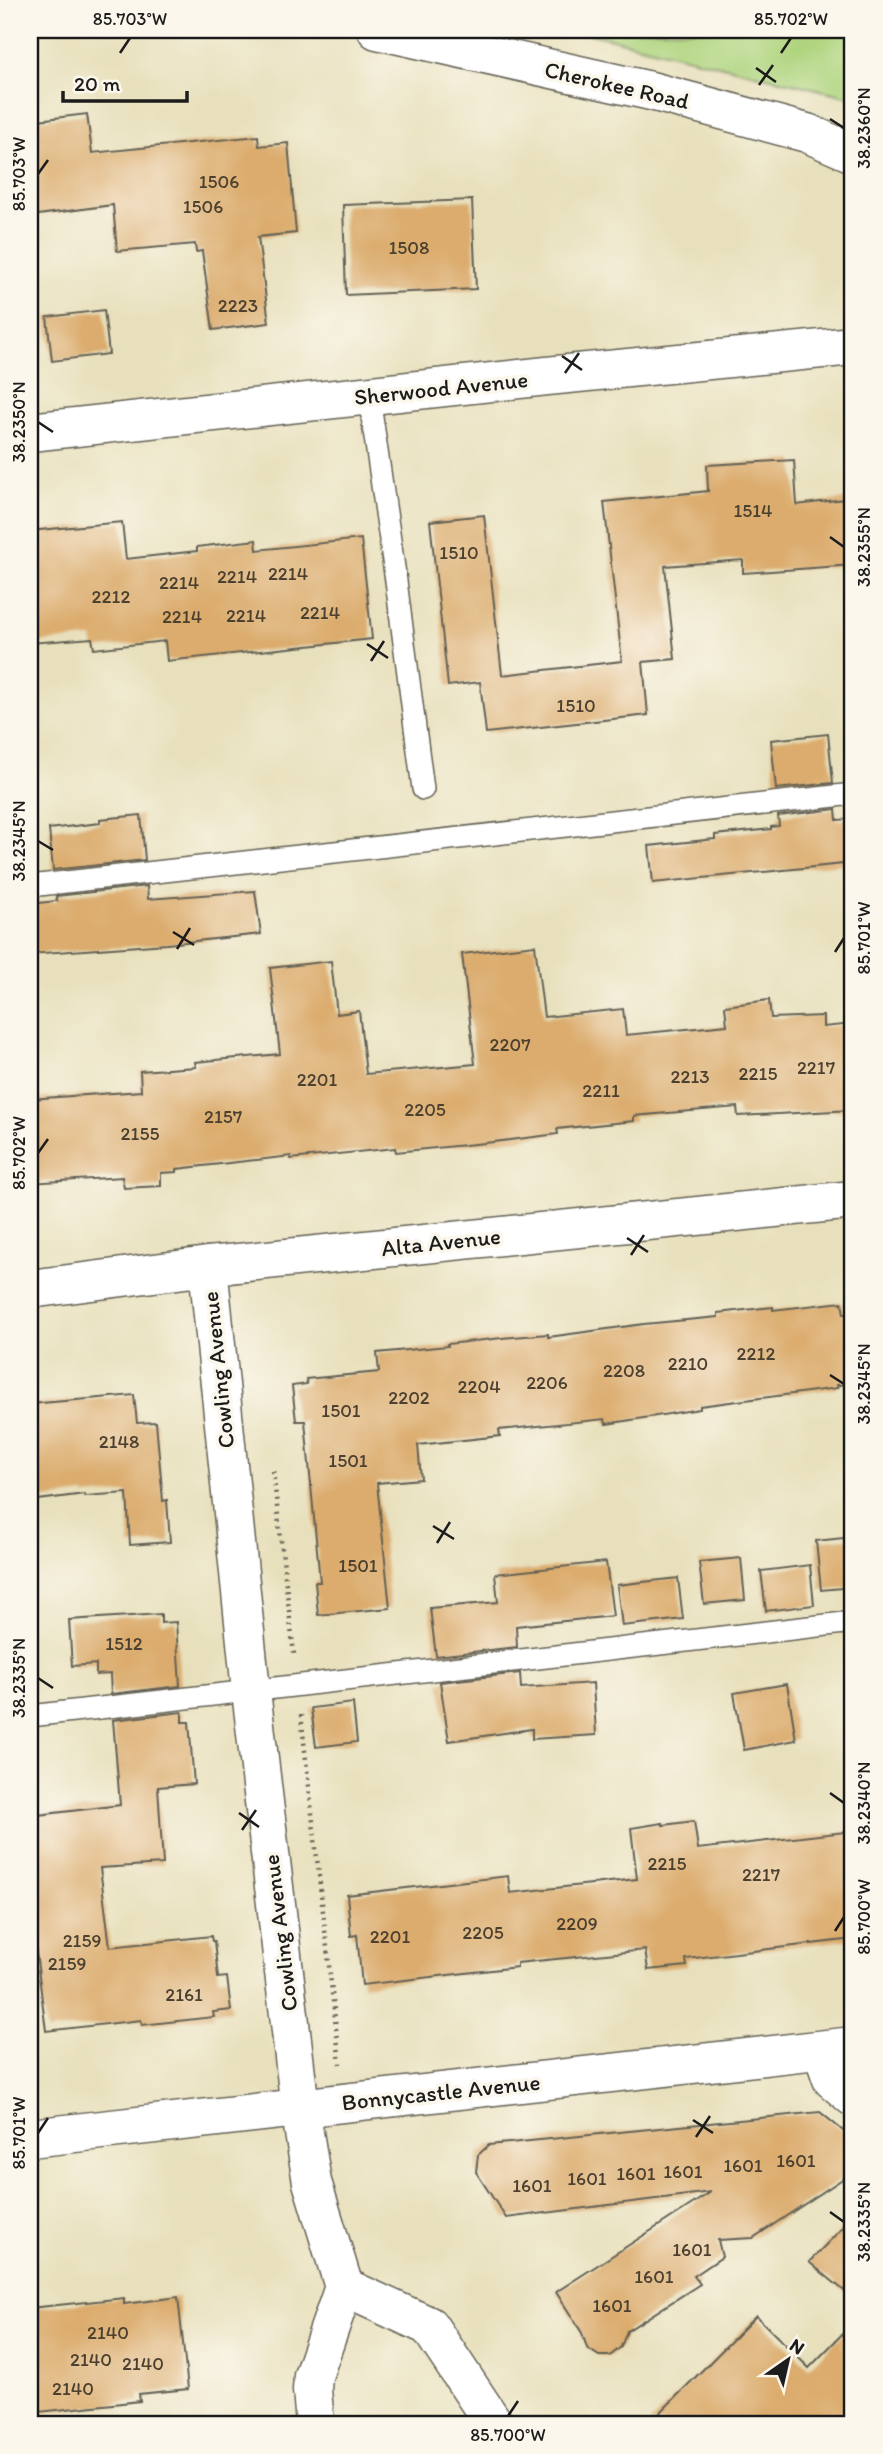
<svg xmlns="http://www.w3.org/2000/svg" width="883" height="2454" viewBox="0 0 883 2454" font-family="Itim,sans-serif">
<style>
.green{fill:#aed47d;stroke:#65784c;stroke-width:2}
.building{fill:#dbac6d}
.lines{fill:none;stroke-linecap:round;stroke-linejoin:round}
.lane-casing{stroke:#636154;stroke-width:24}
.street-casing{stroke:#636154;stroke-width:41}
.path{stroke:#636154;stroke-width:4.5;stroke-dasharray:2 5;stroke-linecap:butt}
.lane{stroke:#fff;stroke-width:21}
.street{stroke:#fff;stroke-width:38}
.ticks{fill:none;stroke:#1c1c1c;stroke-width:2.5}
.labels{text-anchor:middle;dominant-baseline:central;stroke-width:7;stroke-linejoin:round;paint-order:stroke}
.number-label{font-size:19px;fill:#4c4030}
.street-label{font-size:23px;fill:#1c1c1c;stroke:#fbf7ec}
.neatline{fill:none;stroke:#1c1c1c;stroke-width:2.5}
.ticks-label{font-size:18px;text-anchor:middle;fill:#1c1c1c}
</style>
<rect width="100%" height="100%" fill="#fbf7ec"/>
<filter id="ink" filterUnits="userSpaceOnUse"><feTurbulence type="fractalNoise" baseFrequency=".0143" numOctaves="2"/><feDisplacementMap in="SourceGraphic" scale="14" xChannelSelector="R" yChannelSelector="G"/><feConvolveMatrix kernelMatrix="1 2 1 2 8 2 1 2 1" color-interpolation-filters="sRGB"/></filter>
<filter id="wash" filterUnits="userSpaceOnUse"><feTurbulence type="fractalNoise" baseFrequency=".00686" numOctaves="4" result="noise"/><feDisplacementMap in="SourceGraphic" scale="28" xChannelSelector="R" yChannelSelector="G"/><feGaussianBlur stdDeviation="1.57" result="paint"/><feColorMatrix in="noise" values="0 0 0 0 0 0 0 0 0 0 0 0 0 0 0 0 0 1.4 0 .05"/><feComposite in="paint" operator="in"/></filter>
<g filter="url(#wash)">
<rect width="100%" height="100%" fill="#e8e0bc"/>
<path class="green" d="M575 30H853V99L850 97Z"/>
<g id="blocks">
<g class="building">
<path d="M87 114 92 153 258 136 259 146 288 143 296 233 258 237 269 323 213 330 202 251 196 252 195 244 117 251 113 205 30 216V121Z"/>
<path d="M472 200 476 289 346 295 343 205Z"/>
<path d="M104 310 109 354 52 361 47 317Z"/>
<path d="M794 460 797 505 853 498V565L743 573V560L665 566 675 659 643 662 648 715 486 733 480 682 448 686 430 521 484 515 502 675 622 661 604 502 708 491 707 465Z"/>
<path d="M122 522 126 559 197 551V547L256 540 257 550 361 539 372 639 167 661 165 641 94 649 92 638 30 643V531Z"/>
<path d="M828 734 833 783 776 789 771 740Z"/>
<path d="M836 809 837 820 853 819V863L653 883 649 846 715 839V835L771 829V827L779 826 778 816Z"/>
<path d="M141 815 145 860 53 870 49 829 100 823V819Z"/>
<path d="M147 886 148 899 255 891 261 934 167 944 30 954V904L57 901 56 896Z"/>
<path d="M535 945 544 1017 623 1009 626 1035 727 1025 725 1006 769 1000 771 1018 823 1016V1027L853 1024V1110L738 1116 737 1107 634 1116V1121L557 1129 558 1134 485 1143 396 1152 395 1148 291 1159V1156L177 1169V1172L161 1173V1186L124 1188 122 1177 30 1183V1099L141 1091 140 1071 196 1067 195 1062 280 1054 270 968 331 961 337 1014 359 1011 366 1074 475 1064 462 954Z"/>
<path d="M842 1302 844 1314H853V1384L837 1385 838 1388 700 1406V1409L606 1424 605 1419 499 1430 500 1436 418 1445 421 1479 377 1483 390 1608 318 1615 315 1582H320L305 1421H296L292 1386 307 1384 306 1379 379 1372 377 1353 448 1346 447 1344 502 1338 548 1334V1337L644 1324 718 1317V1313L773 1307V1310Z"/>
<path d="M134 1395 137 1423 156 1422 163 1501 167 1500 170 1542 130 1545 127 1493 85 1496V1494L30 1501V1404Z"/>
<path d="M853 1537V1587L821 1590 816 1541Z"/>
<path d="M741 1558 745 1600 704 1604 699 1562Z"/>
<path d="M606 1562 613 1616 516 1626 517 1647 436 1656 430 1608 498 1602 495 1574Z"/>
<path d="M810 1565 814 1605 766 1611 761 1571Z"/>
<path d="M678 1578 683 1619 622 1626 617 1585Z"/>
<path d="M161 1614V1623L176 1622 180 1686 111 1694 110 1674 96 1675V1664L72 1666 69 1620Z"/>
<path d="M520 1673 521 1688 593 1683 596 1735 532 1739V1729L449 1741 440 1682Z"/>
<path d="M787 1684 796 1740 744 1750 734 1693Z"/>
<path d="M353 1703 357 1742 316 1747 311 1708Z"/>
<path d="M182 1712V1722H189L194 1784 158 1787 163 1864 100 1868 110 1947 211 1936 212 1941H214L218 1978 227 1977 231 2010 213 2012 214 2017 142 2025 141 2020 46 2031 30 1905V1816L120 1805 113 1720Z"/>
<path d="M694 1821 698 1849 853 1831V1939L686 1959 687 1966 648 1970 645 1950 517 1963V1967L362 1985 357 1935 351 1936 347 1895 508 1876 510 1893 637 1879 631 1828 663 1823V1825Z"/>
<path d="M820 2112 853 2139V2172L753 2238 718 2240 722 2257 694 2276 700 2284 627 2331 621 2347 610 2356H599L587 2348 582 2333 556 2292 711 2192 506 2218 476 2172 478 2155 489 2145Z"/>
<path d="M853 2217V2298L809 2262Z"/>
<path d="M178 2297 188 2389 139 2394 140 2401 30 2413V2308L124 2298V2304Z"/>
<path d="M756 2316 809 2368 853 2323V2424H649Z"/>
</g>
</g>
</g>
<g filter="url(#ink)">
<use href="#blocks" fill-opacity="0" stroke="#636154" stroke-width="2"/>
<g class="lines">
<g class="lane-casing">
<g id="lane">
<path d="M369 396 396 581 423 789"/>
<path d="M30 886 853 794"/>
<path d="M30 1716 853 1622"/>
</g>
</g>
<g class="street-casing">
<g id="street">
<path d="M377 30 651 91 807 133 853 153"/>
<path d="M30 432 547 376 853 346"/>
<path d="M208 1266 251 1691 300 2108 312 2182 344 2287 313 2376 312 2390 315 2424"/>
<path d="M30 1289 208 1266 853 1200"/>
<path d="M822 2050 832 2079 853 2097"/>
<path d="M30 2138 853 2046"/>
<path d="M344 2287 429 2326 494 2424"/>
</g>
</g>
<g class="path">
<path d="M273 1471 294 1654"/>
<path d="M301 1715 340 2064"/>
</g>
<use href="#lane" class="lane"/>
<use href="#street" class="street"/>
</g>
</g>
<path class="ticks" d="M120 53 130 38M781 53 791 38M756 68 776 82M759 85 773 65M830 119 844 128M38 174 48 160M562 356 582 370M565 373 579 353M38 422 53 432M830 537 844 547M367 644 388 658M371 661 384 641M38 841 53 850M173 932 194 945M177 949 190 928M835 952 844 938M38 1153 48 1139M627 1238 648 1252M631 1255 644 1235M830 1375 844 1384M433 1526 454 1539M437 1543 450 1522M38 1678 53 1688M830 1793 844 1803M239 1813 259 1827M242 1830 256 1810M835 1931 844 1917M693 2120 713 2133M38 2133 48 2118M696 2137 710 2116M830 2212 844 2222M508 2416 518 2401"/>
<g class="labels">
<g class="number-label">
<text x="219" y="181">1506</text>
<text x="203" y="206">1506</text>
<text x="409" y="247">1508</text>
<text x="238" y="305">2223</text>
<text x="753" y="510">1514</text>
<text x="459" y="552">1510</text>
<text x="288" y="573">2214</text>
<text x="237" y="576">2214</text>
<text x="179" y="582">2214</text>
<text x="111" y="596">2212</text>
<text x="320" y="612">2214</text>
<text x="246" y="615">2214</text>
<text x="182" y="616">2214</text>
<text x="576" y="705">1510</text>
<text x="510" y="1044">2207</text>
<text x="816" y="1067">2217</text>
<text x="758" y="1073">2215</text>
<text x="690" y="1076">2213</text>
<text x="317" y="1079">2201</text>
<text x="601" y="1090">2211</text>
<text x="425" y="1109">2205</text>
<text x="223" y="1116">2157</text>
<text x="140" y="1133">2155</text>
<text x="756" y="1353">2212</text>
<text x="688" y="1363">2210</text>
<text x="624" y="1370">2208</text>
<text x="547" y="1382">2206</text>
<text x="479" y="1386">2204</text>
<text x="409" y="1397">2202</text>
<text x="341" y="1410">1501</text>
<text x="119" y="1441">2148</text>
<text x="348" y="1460">1501</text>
<text x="358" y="1565">1501</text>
<text x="124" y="1643">1512</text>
<text x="667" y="1863">2215</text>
<text x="761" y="1874">2217</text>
<text x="577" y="1923">2209</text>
<text x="483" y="1932">2205</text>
<text x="390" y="1936">2201</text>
<text x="82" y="1940">2159</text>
<text x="67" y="1963">2159</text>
<text x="184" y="1994">2161</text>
<text x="796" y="2160">1601</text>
<text x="743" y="2165">1601</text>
<text x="683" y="2171">1601</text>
<text x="636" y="2173">1601</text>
<text x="587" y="2178">1601</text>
<text x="532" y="2185">1601</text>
<text x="692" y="2249">1601</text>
<text x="654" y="2276">1601</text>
<text x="612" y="2305">1601</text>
<text x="108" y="2332">2140</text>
<text x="91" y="2359">2140</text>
<text x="143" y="2363">2140</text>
<text x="73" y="2388">2140</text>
</g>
<g class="street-label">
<text transform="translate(617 85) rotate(13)">Cherokee Road</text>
<text transform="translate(441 388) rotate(-6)">Sherwood Avenue</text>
<text transform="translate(441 1242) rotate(-6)">Alta Avenue</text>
<text transform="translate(218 1370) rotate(-96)">Cowling Avenue</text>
<text transform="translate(280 1933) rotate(-97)">Cowling Avenue</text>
<text transform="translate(441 2092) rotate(-6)">Bonnycastle Avenue</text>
</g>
</g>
<rect width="883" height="2454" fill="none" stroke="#fbf7ec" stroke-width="77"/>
<g transform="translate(788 2360) rotate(34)" stroke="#fbf7ec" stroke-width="5" paint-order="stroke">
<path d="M0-5L12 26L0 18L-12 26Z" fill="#1c1c1c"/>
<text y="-10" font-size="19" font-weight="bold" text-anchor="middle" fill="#1c1c1c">N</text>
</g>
<path d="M63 91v10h124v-10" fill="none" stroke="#1c1c1c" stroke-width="3.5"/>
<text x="74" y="91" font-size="21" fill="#1c1c1c" stroke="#fbf7ec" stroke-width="5" paint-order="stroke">20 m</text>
<rect x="38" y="38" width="806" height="2378" class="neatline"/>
<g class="ticks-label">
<text x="130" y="25">85.703°W</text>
<text x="791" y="25">85.702°W</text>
<text transform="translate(864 128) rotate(-90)" y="6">38.2360°N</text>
<text transform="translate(19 174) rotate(-90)" y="6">85.703°W</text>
<text transform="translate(19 422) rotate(-90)" y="6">38.2350°N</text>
<text transform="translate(864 547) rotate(-90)" y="6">38.2355°N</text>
<text transform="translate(19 841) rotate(-90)" y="6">38.2345°N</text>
<text transform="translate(864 938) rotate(-90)" y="6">85.701°W</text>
<text transform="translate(19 1153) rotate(-90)" y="6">85.702°W</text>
<text transform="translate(864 1384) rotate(-90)" y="6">38.2345°N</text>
<text transform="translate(19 1678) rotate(-90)" y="6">38.2335°N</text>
<text transform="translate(864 1803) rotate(-90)" y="6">38.2340°N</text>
<text transform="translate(864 1917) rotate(-90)" y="6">85.700°W</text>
<text transform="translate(19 2133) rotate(-90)" y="6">85.701°W</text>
<text transform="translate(864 2222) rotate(-90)" y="6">38.2335°N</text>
<text x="508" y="2441">85.700°W</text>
</g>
</svg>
